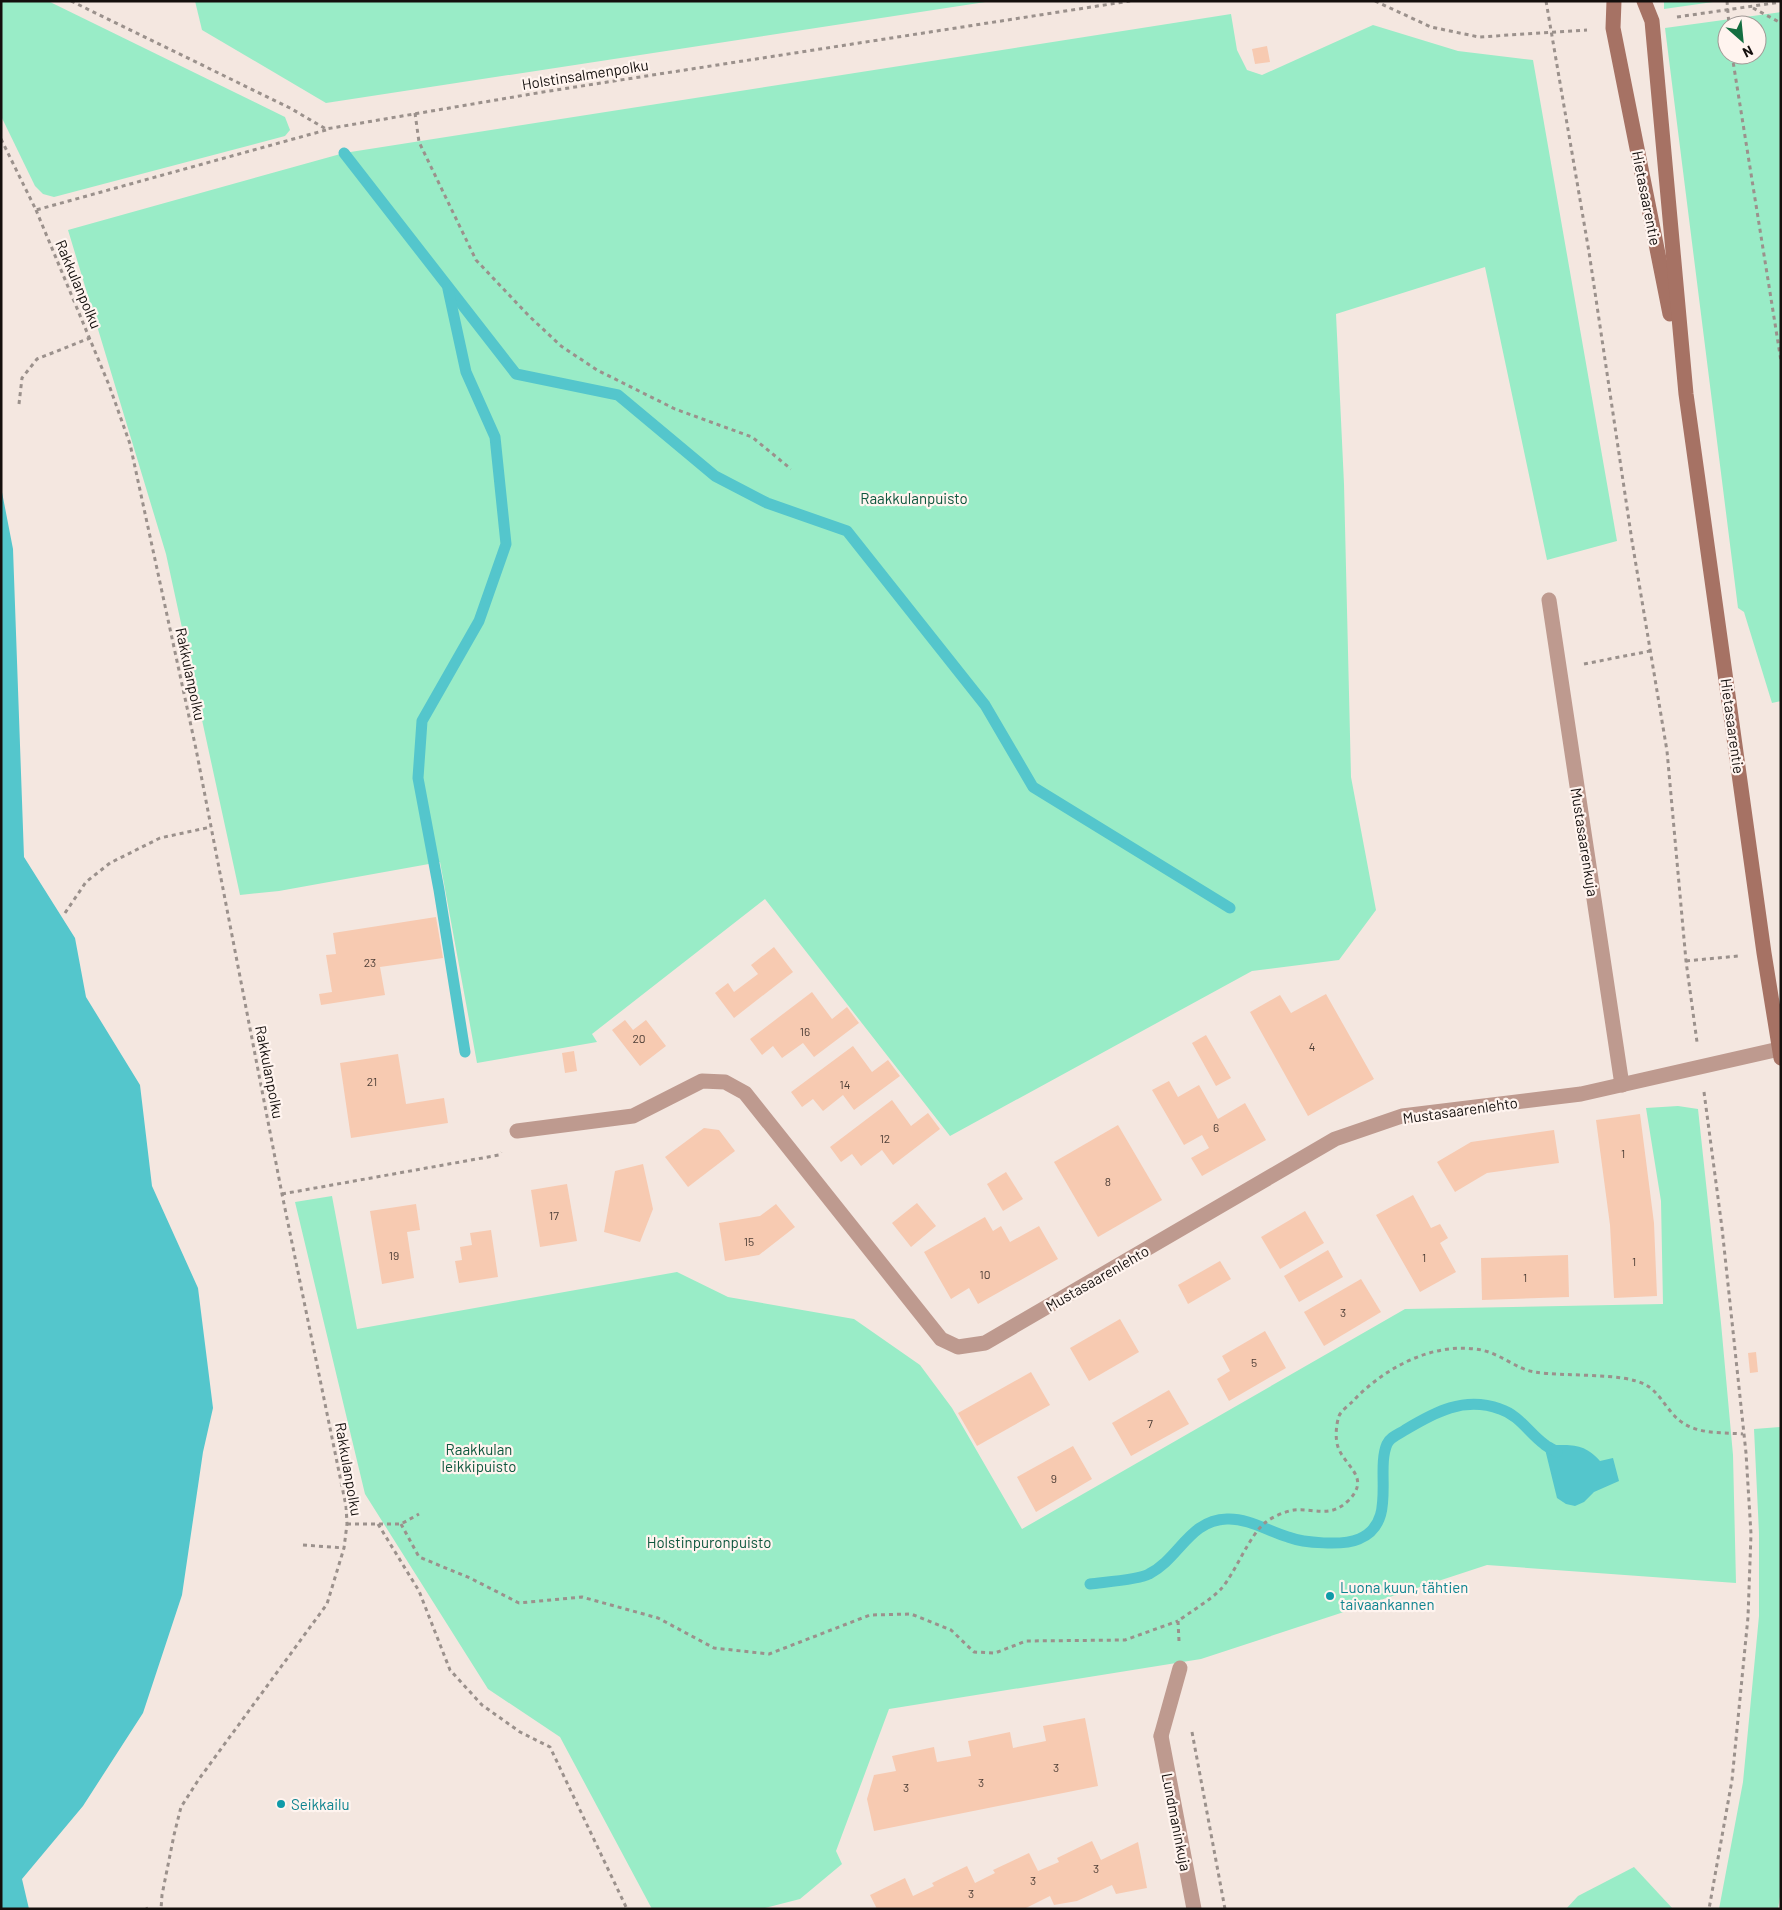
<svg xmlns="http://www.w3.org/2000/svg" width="1782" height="1910" viewBox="0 0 1782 1910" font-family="Barlow,sans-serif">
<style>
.green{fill:#99ecc7;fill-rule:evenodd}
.water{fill:#54c6cc}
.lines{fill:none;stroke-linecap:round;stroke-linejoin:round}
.stream{stroke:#54c6cc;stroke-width:11}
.building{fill:#f7cab1}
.path{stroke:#9b918c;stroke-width:3;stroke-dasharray:4 4;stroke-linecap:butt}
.lane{stroke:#be9a8f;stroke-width:15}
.street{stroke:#be9a8f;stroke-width:15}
.secondary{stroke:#a67264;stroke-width:15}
.culture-dot{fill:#0f9aa8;stroke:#fff4ef;stroke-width:2}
.labels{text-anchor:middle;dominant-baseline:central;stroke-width:4.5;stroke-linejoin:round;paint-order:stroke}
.number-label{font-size:12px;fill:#4d3e36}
.street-label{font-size:15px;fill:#140f0d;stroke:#fff4ef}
.park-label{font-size:15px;fill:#0d563d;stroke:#fff4ef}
.culture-label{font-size:15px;fill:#0d838f;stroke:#fff4ef;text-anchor:start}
</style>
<rect width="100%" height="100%" fill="#f4e7e0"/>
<g class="green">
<path d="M1 1H48L285 117 290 130 285 136 54 197 43 194 35 186 1 116Z"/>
<path d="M195 1H992L326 103 202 30Z"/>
<path d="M1664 1H1720L1664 9Z"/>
<path d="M1781 12V701L1772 703 1744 612 1738 608 1665 28ZM1727 25H1757V55H1727Z"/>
<path d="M1231 14 1237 50 1247 70 1262 75 1373 25 1458 51 1533 60 1617 541 1547 560 1485 267 1336 314 1344 484 1351 777 1376 910 1339 960 1252 971 950 1136 765 899 592 1034 597 1042 477 1063 440 862 279 891 240 895 166 554 68 230 344 153Z"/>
<path d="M1678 1106 1698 1109 1721 1323 1733 1455 1736 1583 1487 1565 1201 1659 889 1709 836 1851 842 1864 800 1899 761 1909H652L560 1737 488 1689 365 1494 295 1202 332 1196 357 1329 677 1272 728 1297 854 1319 920 1365 952 1408 1022 1529 1405 1309 1663 1304 1661 1201 1646 1108Z"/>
<path d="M1780 1427 1781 1890 1778 1909H1719L1743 1782 1759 1616V1533L1754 1429Z"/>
<path d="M1634 1867 1673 1909H1566L1578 1896Z"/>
</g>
<g class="water">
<path d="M1 487 13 549 24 857 75 938 86 997 140 1085 152 1186 198 1288 213 1408 203 1452 182 1595 143 1713 83 1806 22 1879 29 1909H1Z"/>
<path d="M1544 1445C1569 1446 1582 1441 1600 1461L1613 1458 1619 1481 1594 1492 1584 1502 1575 1506 1566 1504 1557 1498Z"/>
</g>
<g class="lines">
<g class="stream">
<path d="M344 153 516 374 618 395 715 476 767 503 847 531 985 705 1033 787 1230 908"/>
<path d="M448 289 466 372 495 437 506 544 479 621 422 721 418 778 439 890 465 1052"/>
<path d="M1090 1584C1104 1582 1138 1580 1149 1574 1180 1558 1189 1520 1227 1519 1248 1518 1268 1531 1288 1537 1304 1543 1343 1546 1359 1539 1398 1523 1375 1472 1387 1444 1390 1437 1399 1434 1405 1430 1435 1412 1464 1396 1500 1409 1519 1415 1529 1433 1544 1444 1547 1447 1553 1449 1557 1452"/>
</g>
</g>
<g class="building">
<path d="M1267 46 1270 62 1255 64 1252 49Z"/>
<path d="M436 917 443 958 380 967 385 995 321 1005 319 994 332 992 326 955 336 954 333 933Z"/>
<path d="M774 947 793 972 734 1018 715 993 728 983 734 992 758 974 751 965Z"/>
<path d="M812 992 832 1019 847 1007 859 1023 814 1057 803 1043 782 1058 773 1046 762 1055 750 1039Z"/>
<path d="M1326 994 1374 1079 1308 1116 1250 1012 1280 995 1291 1013Z"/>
<path d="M625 1020 633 1030 646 1020 666 1046 640 1066 612 1030Z"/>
<path d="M1206 1035 1231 1078 1216 1086 1192 1043Z"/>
<path d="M853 1046 872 1072 888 1060 900 1076 854 1110 843 1095 823 1111 813 1099 802 1107 791 1092Z"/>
<path d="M574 1051 577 1071 565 1073 562 1053Z"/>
<path d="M398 1054 406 1104 444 1098 448 1123 351 1138 340 1063Z"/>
<path d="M1169 1081 1178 1097 1199 1085 1218 1119 1245 1103 1266 1140 1202 1176 1191 1158 1209 1148 1202 1135 1184 1145 1152 1090Z"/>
<path d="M892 1100 911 1126 928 1113 940 1129 893 1165 882 1150 861 1166 852 1154 841 1162 830 1147Z"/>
<path d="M1640 1114 1654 1223 1657 1296 1614 1298 1610 1225 1596 1120Z"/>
<path d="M1118 1125 1162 1200 1098 1237 1054 1162Z"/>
<path d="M704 1128 719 1130 735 1151 688 1187 665 1157Z"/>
<path d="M1554 1130 1559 1163 1487 1173 1455 1192 1437 1162 1471 1142Z"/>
<path d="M643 1164 653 1209 640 1242 604 1232 615 1171Z"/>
<path d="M1006 1172 1023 1199 1003 1211 987 1184Z"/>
<path d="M567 1184 577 1241 540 1247 531 1190Z"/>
<path d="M1413 1195 1431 1228 1440 1224 1448 1238 1440 1243 1456 1272 1420 1292 1376 1215Z"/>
<path d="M917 1203 936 1226 911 1247 892 1223Z"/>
<path d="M416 1204 420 1230 407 1232 414 1278 382 1284 370 1211Z"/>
<path d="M776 1204 795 1227 759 1255 725 1261 719 1223 760 1216Z"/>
<path d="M1305 1211 1324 1243 1280 1269 1261 1237Z"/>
<path d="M985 1217 993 1231 1001 1226 1010 1242 1039 1226 1058 1259 978 1304 969 1288 951 1299 924 1252Z"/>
<path d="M491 1230 498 1277 459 1283 455 1261 462 1260 460 1247 472 1245 470 1233Z"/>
<path d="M1328 1250 1343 1277 1299 1302 1284 1276Z"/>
<path d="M1568 1255 1569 1297 1482 1300 1481 1258Z"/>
<path d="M1220 1261 1231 1279 1188 1304 1178 1285Z"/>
<path d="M1361 1279 1381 1312 1324 1346 1304 1312Z"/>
<path d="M1120 1319 1139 1352 1089 1381 1070 1348Z"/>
<path d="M1265 1331 1286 1368 1229 1401 1217 1379 1230 1371 1222 1356Z"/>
<path d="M1756 1352 1758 1372 1750 1373 1748 1353Z"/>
<path d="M1031 1372 1050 1405 977 1446 958 1413Z"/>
<path d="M1169 1390 1189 1424 1131 1456 1112 1423Z"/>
<path d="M1073 1446 1092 1479 1036 1512 1017 1477Z"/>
<path d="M1085 1718 1098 1786 874 1831 867 1799 874 1775 896 1771 892 1756 934 1747 937 1762 971 1756 968 1741 1010 1732 1013 1748 1046 1741 1043 1726Z"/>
<path d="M1092 1841 1101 1860 1138 1842 1147 1888 1116 1894 1112 1885 1077 1901 1054 1905 1050 1896 1024 1909H877L870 1895 905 1878 913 1896 934 1886 932 1883 967 1866 975 1883 995 1873 993 1870 1029 1853 1038 1871 1059 1862 1057 1858Z"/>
</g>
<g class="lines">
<g class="path">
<path d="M71 1 290 108 326 129 543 92 1130 1"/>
<path d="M1375 1 1431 27 1479 37 1587 30"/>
<path d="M1546 1 1589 252 1632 541 1667 751 1686 961 1697 1042"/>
<path d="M1727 1 1729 25"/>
<path d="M1753 8 1781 23"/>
<path d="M1677 17 1781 2"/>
<path d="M1732 55 1781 361"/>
<path d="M415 113 419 142 476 260 529 316 561 346 597 370 675 409 752 437 791 469"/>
<path d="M1 139 36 210 326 130"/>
<path d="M36 210 109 385 130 444 196 749 282 1194 346 1506 347 1524 344 1548 327 1604 199 1779 181 1807 174 1835 162 1895 161 1909"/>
<path d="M19 404 22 378 37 359 90 338"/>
<path d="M1584 664 1650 651"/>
<path d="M65 913 86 882 110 863 160 838 211 827"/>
<path d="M1686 961 1738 956"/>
<path d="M1704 1092 1722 1228 1746 1453 1751 1534 1748 1617 1732 1780 1709 1909"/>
<path d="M282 1194 499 1155 501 1152"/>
<path d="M347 1524H401L419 1514"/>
<path d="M378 1524 419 1591 450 1670 482 1705 520 1732 550 1747 627 1909"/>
<path d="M401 1524 419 1557 470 1578 519 1603 582 1597 658 1618 714 1648 769 1654 870 1615 911 1614 951 1630 974 1652 995 1653 1026 1641 1125 1640 1178 1621"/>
<path d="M303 1545 344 1548"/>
<path d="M1179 1641 1178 1621C1190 1612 1212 1599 1221 1589 1236 1572 1249 1535 1266 1522 1272 1517 1286 1511 1294 1510 1315 1508 1330 1519 1349 1500 1371 1477 1345 1467 1338 1447 1335 1438 1336 1425 1339 1416 1341 1411 1348 1406 1352 1402 1382 1370 1429 1343 1475 1349 1498 1351 1517 1370 1535 1372 1564 1377 1623 1372 1646 1385 1657 1391 1664 1404 1672 1413 1690 1435 1716 1432 1743 1434"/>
<path d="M1192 1732 1225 1909"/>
<path d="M146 1909 148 1908"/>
</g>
<path class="lane" d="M1161 1736 1180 1668"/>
<g class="street">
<path d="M1549 600 1622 1085"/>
<path d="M517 1131 633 1116 702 1081 725 1082 745 1093 941 1339 958 1347 985 1343 1335 1139 1402 1116 1581 1094 1779 1049"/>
<path d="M1161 1736 1194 1909"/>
</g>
<g class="secondary">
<path d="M1614 1 1613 28 1670 314"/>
<path d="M1644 1 1652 21 1686 394 1764 953 1781 1058"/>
</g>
</g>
<g class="culture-dot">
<circle cx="1330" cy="1596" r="5"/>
<circle cx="281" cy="1804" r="5"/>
</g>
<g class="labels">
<g class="number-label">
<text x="370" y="962">23</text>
<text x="805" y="1031">16</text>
<text x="639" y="1038">20</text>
<text x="1312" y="1046">4</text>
<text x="372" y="1081">21</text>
<text x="845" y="1084">14</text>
<text x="1216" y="1127">6</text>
<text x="885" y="1138">12</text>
<text x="1623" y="1153">1</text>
<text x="1108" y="1181">8</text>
<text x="554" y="1215">17</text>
<text x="749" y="1241">15</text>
<text x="394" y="1255">19</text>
<text x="1424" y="1257">1</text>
<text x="1634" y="1261">1</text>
<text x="985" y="1274">10</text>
<text x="1525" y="1277">1</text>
<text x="1343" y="1312">3</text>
<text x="1254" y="1362">5</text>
<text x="1150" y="1423">7</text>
<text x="1054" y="1478">9</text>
<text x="1056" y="1767">3</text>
<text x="981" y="1782">3</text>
<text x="906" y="1787">3</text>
<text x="1096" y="1868">3</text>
<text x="1033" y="1880">3</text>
<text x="971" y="1893">3</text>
</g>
<g class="street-label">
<text transform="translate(585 74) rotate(-9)">Holstinsalmenpolku</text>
<text transform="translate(1647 198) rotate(79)">Hietasaarentie</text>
<text transform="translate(79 284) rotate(67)">Rakkulanpolku</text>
<text transform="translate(191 674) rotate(78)">Rakkulanpolku</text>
<text transform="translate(1733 726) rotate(82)">Hietasaarentie</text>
<text transform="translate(1585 842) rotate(81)">Mustasaarenkuja</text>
<text transform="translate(270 1072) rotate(79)">Rakkulanpolku</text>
<text transform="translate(1460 1110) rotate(-8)">Mustasaarenlehto</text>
<text transform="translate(1097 1278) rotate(-30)">Mustasaarenlehto</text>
<text transform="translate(349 1469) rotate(80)">Rakkulanpolku</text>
<text transform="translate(1177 1822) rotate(79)">Lundmaninkuja</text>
</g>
<g class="park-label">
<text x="914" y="498">Raakkulanpuisto</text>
<text x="479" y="1449">Raakkulan<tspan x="479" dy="17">leikkipuisto</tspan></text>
<text x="709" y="1542">Holstinpuronpuisto</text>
</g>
<g class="culture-label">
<text x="1340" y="1587">Luona kuun, tähtien<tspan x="1340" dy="17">taivaankannen</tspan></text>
<text x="291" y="1804">Seikkailu</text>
</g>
</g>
<rect width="1782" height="1910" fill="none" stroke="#140f0d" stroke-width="5"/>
<g transform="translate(1742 40) rotate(153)"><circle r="24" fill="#fff4ef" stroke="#a19895"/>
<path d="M0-4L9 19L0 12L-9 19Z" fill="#146e41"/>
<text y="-8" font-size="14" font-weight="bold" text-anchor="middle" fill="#140f0d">N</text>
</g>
</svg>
